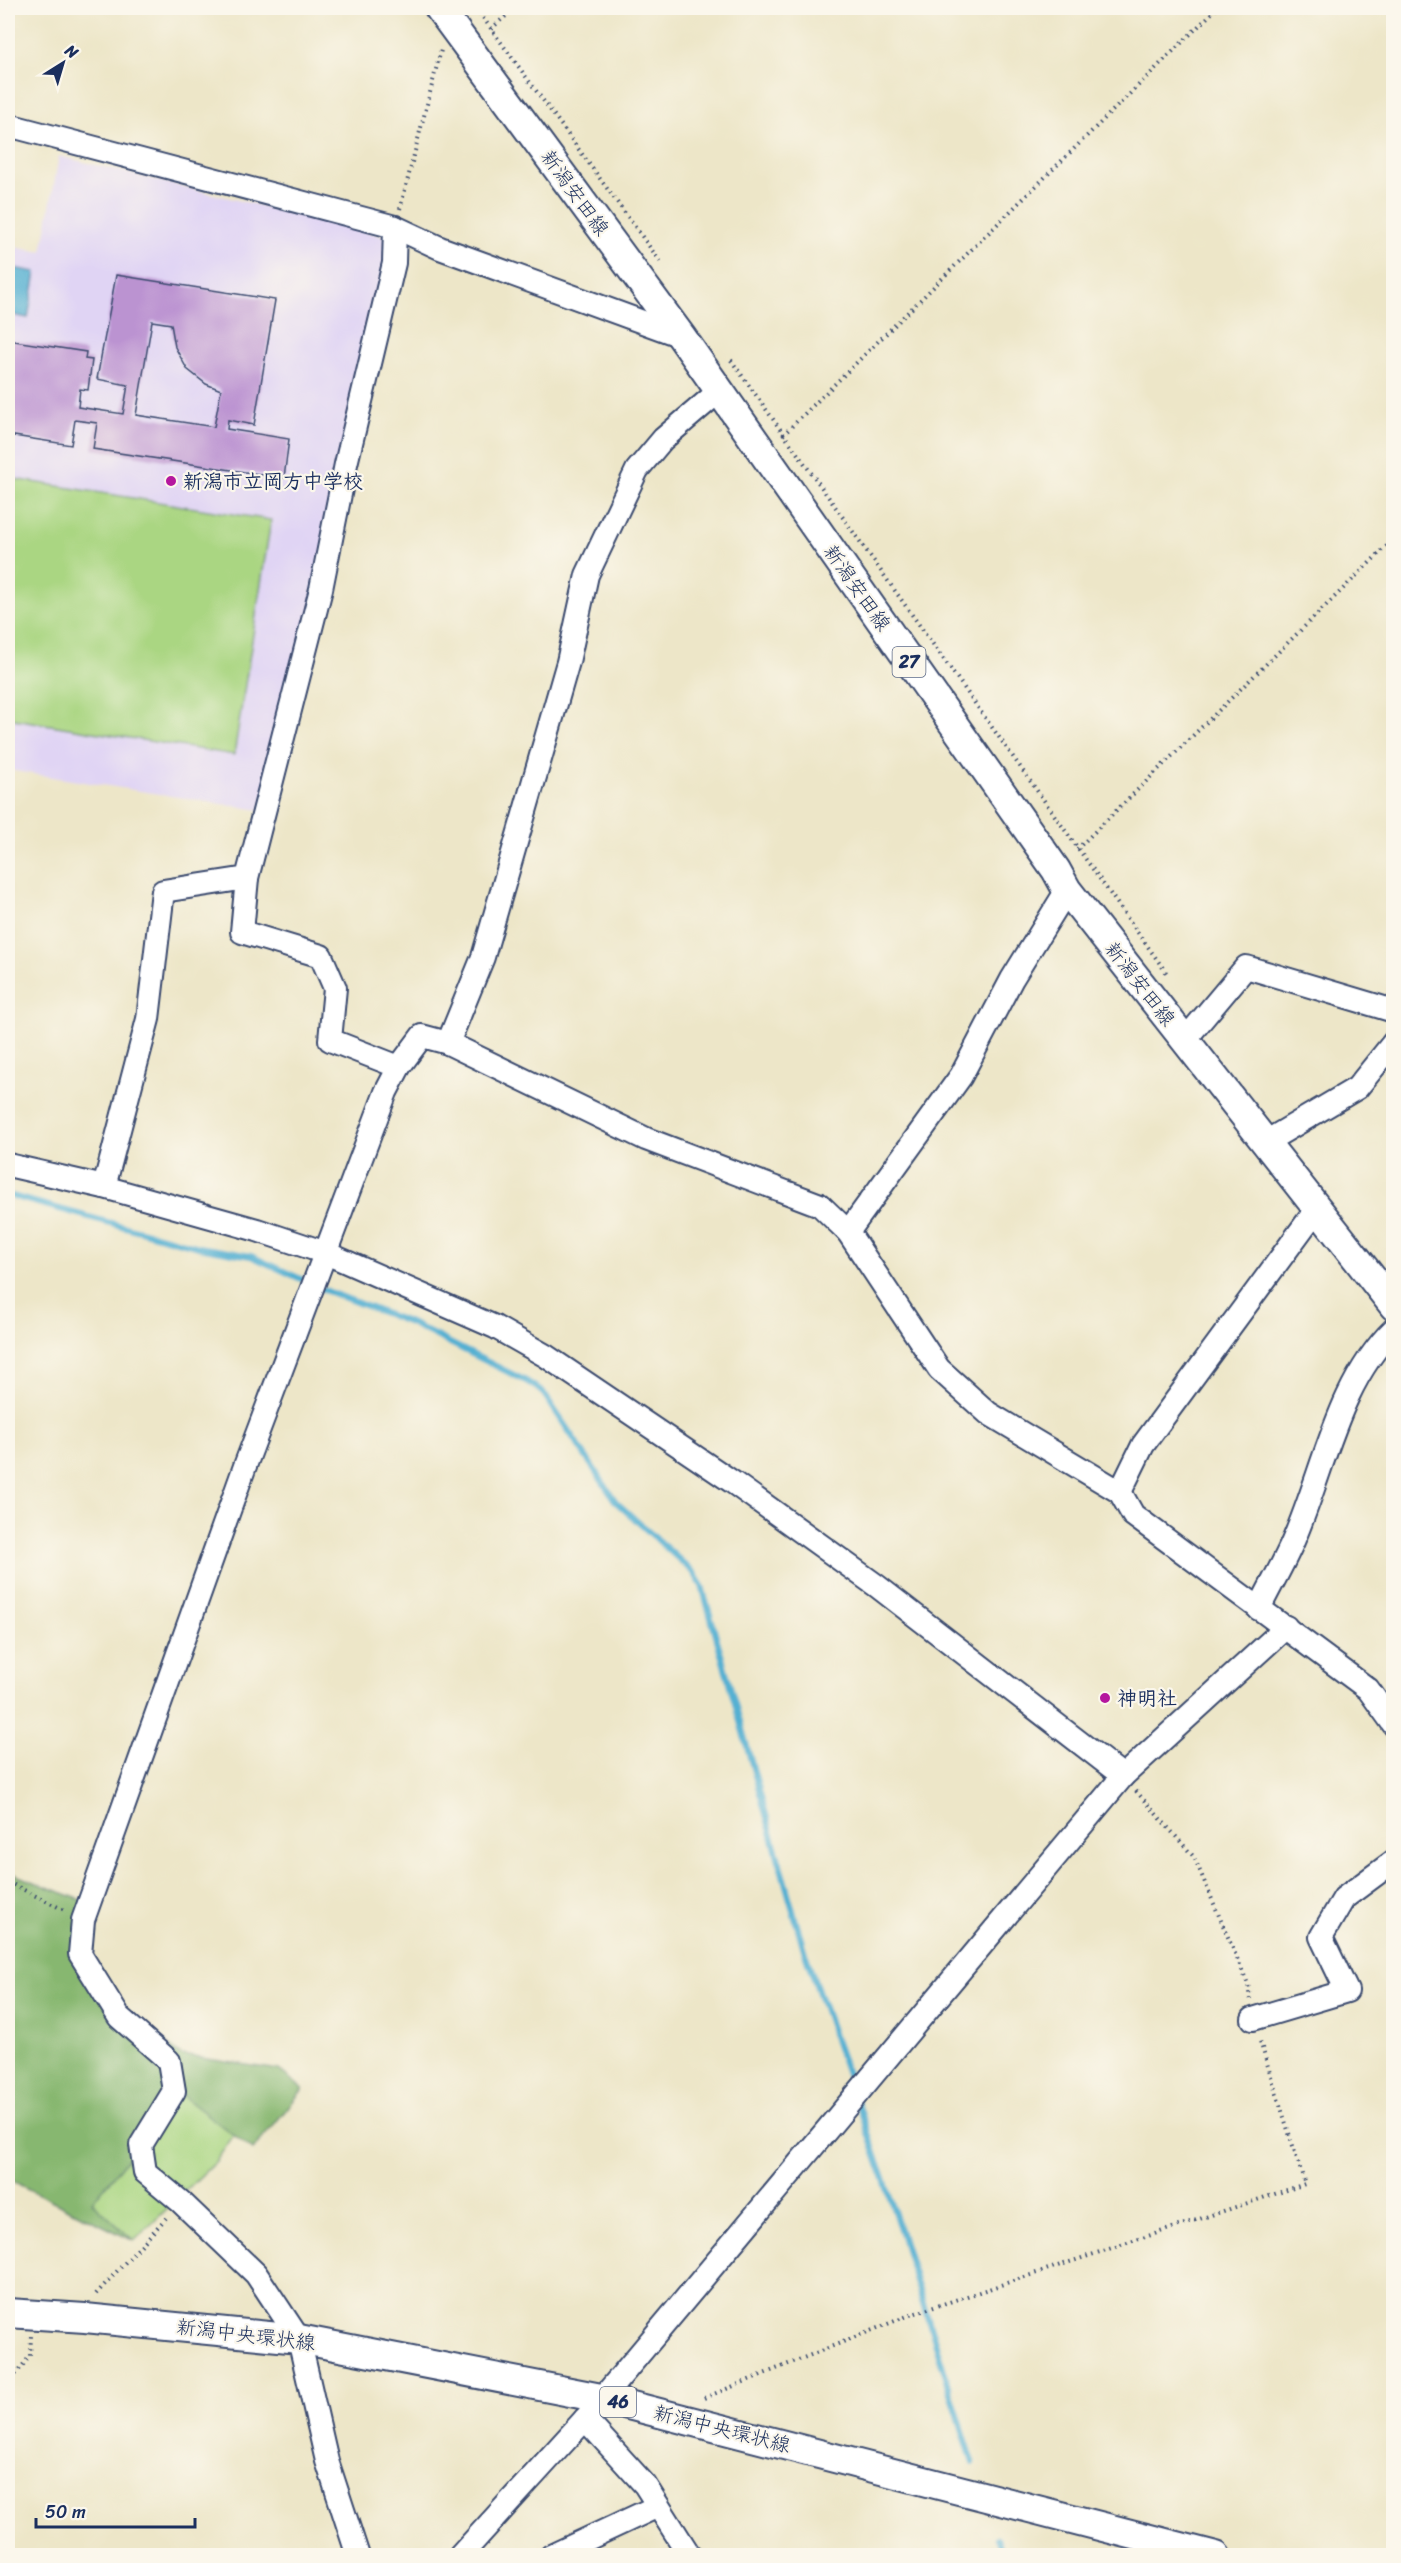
<svg xmlns="http://www.w3.org/2000/svg" width="1401" height="2563" viewBox="0 0 1401 2563" font-family="Sriracha,'Klee One',sans-serif">
<style>
.built{fill:#e0d4f4}
.green{fill:#aad682;stroke:#628270;stroke-width:1.5}
.forest{fill:#87b770;stroke:#517367;stroke-width:1.5}
.water{fill:#54b0d2;stroke:#387098;stroke-width:1.5}
.lines{fill:none;stroke-linecap:round;stroke-linejoin:round}
.stream{stroke:#54b0d2;stroke-width:6}
.building{fill:#bb93d1;fill-rule:evenodd}
.minor-casing{stroke:#3a4a6e;stroke-width:26}
.major-casing{stroke:#3a4a6e;stroke-width:32}
.path{stroke:#3a4a6e;stroke-width:4;stroke-dasharray:1.5 4.5;stroke-linecap:butt}
.minor{stroke:#fff;stroke-width:22}
.major{stroke:#fff;stroke-width:28}
.poi-dot{fill:#b5179e;stroke:#fbf7ec;stroke-width:2}
.labels{text-anchor:middle;dominant-baseline:central;stroke-width:4.5;stroke-linejoin:round;paint-order:stroke}
.shield{fill:#fbf7ec;stroke:#5e6b89;stroke-width:1.5}
.shield-label{font-size:18px;font-weight:bold;fill:#1b2f5e}
.street-label{font-size:20px;fill:#1b2f5e;stroke:#fbf7ec}
.poi-label{font-size:20px;font-weight:bold;fill:#1b2f5e;stroke:#fbf7ec;text-anchor:start}
</style>
<rect width="100%" height="100%" fill="#fbf7ec"/>
<filter id="ink" filterUnits="userSpaceOnUse"><feTurbulence type="fractalNoise" baseFrequency=".0167" numOctaves="2"/><feDisplacementMap in="SourceGraphic" scale="12" xChannelSelector="R" yChannelSelector="G"/><feConvolveMatrix kernelMatrix="1 2 1 2 8 2 1 2 1" color-interpolation-filters="sRGB"/></filter>
<filter id="wash" filterUnits="userSpaceOnUse"><feTurbulence type="fractalNoise" baseFrequency=".008" numOctaves="4" result="noise"/><feDisplacementMap in="SourceGraphic" scale="24" xChannelSelector="R" yChannelSelector="G"/><feGaussianBlur stdDeviation="1.35" result="paint"/><feColorMatrix in="noise" values="0 0 0 0 0 0 0 0 0 0 0 0 0 0 0 0 0 1.4 0 .05"/><feComposite in="paint" operator="in"/></filter>
<g filter="url(#wash)">
<rect width="100%" height="100%" fill="#ede6c8"/>
<path class="built" d="M59 156 384 236 387 257 297 686 260 810 8 770V246L42 252Z"/>
<g class="green">
<path d="M8 478 271 520 234 755 8 718Z"/>
<path d="M181 2094 234 2135 216 2161 134 2241 91 2202Z"/>
</g>
<path class="forest" d="M8 1872 97 1906 87 1932 92 1981 181 2055 279 2070 303 2089 253 2150 180 2094 92 2202 134 2241 8 2179Z"/>
<path class="water" d="M8 267 36 272 28 318 8 314Z"/>
<g class="lines">
<g class="stream">
<path d="M8 1195 199 1247 251 1256 327 1291 410 1323 526 1381 542 1391 616 1502 694 1573 702 1586 804 1950 853 2091"/>
<path d="M857 2101 885 2182 973 2463"/>
<path d="M997 2539 1003 2556"/>
</g>
</g>
<g id="blocks">
<path class="building" d="M116 275 275 300 254 425 228 420 227 429 289 439 284 478 93 449 97 423 75 420 71 445 8 435V340L86 352 85 359 92 360 88 390 80 389 78 407 123 414 128 385 97 379ZM152 321 171 324 175 347 187 369 206 384 221 390 214 427 136 415Z"/>
</g>
</g>
<g filter="url(#ink)">
<use href="#blocks" fill-opacity="0" stroke="#3a4a6e" stroke-width="1.5"/>
<g class="lines">
<g class="minor-casing">
<g id="minor">
<path d="M8 125 395 227 440 248 681 336"/>
<path d="M247 878 242 932 321 956 335 988 330 1040 399 1067"/>
<path d="M1184 1041 1246 967 1394 1011"/>
<path d="M448 1043 483 957 568 662 587 575 637 470 663 439 718 392"/>
<path d="M1264 1143 1357 1088 1394 1042"/>
<path d="M8 1165 104 1187 257 1230 326 1253 495 1327 546 1356 734 1483 877 1586 1123 1776"/>
<path d="M104 1187 148 1019 163 891 247 878 321 589 346 464 394 263 395 227"/>
<path d="M848 1232 961 1076 1012 979 1067 890"/>
<path d="M1120 1492 1143 1445 1316 1210"/>
<path d="M1259 1609C1270 1586 1284 1563 1294 1539 1324 1470 1338 1383 1394 1329"/>
<path d="M1253 2019 1347 1991 1321 1937 1344 1898 1394 1861"/>
<path d="M585 2419 645 2485 690 2556"/>
<path d="M358 2556 327 2461 299 2339 256 2274 181 2202 145 2172 141 2145 174 2091 169 2061 119 2017 80 1954 83 1920 245 1466 386 1092 399 1067 422 1036 448 1043 646 1139 820 1205 848 1232 939 1369 988 1413 1120 1492 1133 1515 1368 1689 1394 1725"/>
<path d="M460 2556 585 2419 1123 1776 1286 1627"/>
<path d="M551 2556 658 2506"/>
</g>
</g>
<g class="major-casing">
<g id="major">
<path d="M439 8 681 336 1056 870 1067 890 1394 1306"/>
<path d="M8 2313 85 2318 299 2339 601 2398 1216 2556"/>
</g>
</g>
<g class="path">
<path d="M476 8 662 264"/>
<path d="M491 29 515 8"/>
<path d="M400 209 441 50"/>
<path d="M731 360 1168 975"/>
<path d="M783 435 1217 8"/>
<path d="M1077 849 1394 539"/>
<path d="M1136 1791 1194 1857 1248 1984 1250 1999"/>
<path d="M8 1882 66 1911"/>
<path d="M96 2294 166 2218"/>
<path d="M8 2384 30 2356 31 2336"/>
<path d="M704 2398 910 2315 1305 2184 1259 2038"/>
</g>
<use href="#minor" class="minor"/>
<use href="#major" class="major"/>
</g>
</g>
<g class="poi-dot">
<circle cx="171" cy="481" r="6"/>
<circle cx="1105" cy="1698" r="6"/>
</g>
<g class="labels">
<g class="shield">
<rect x="892.5" y="647" width="33" height="30" rx="4.5"/>
<rect x="600" y="2387" width="36" height="30" rx="4.5"/>
</g>
<g class="shield-label">
<text x="909" y="662">27</text>
<text x="618" y="2402">46</text>
</g>
<g class="street-label">
<text transform="translate(575 193) rotate(54)">新潟安田線</text>
<text transform="translate(857 588) rotate(55)">新潟安田線</text>
<text transform="translate(1140 984) rotate(52)">新潟安田線</text>
<text transform="translate(246 2335) rotate(7)">新潟中央環状線</text>
<text transform="translate(722 2429) rotate(14)">新潟中央環状線</text>
</g>
<g class="poi-label">
<text x="183" y="481">新潟市立岡方中学校</text>
<text x="1117" y="1698">神明社</text>
</g>
</g>
<rect width="1401" height="2563" fill="none" stroke="#fbf7ec" stroke-width="30"/>
<g transform="translate(63 63) rotate(37)" stroke="#fbf7ec" stroke-width="4.5" paint-order="stroke">
<path d="M0-4.5L10 22L0 15L-10 22Z" fill="#1b2f5e"/>
<text y="-9" font-size="16" font-weight="bold" text-anchor="middle" fill="#1b2f5e">N</text>
</g>
<path d="M36 2518v9h159v-9" fill="none" stroke="#1b2f5e" stroke-width="3"/>
<text x="45" y="2518" font-size="18" fill="#1b2f5e" stroke="#fbf7ec" stroke-width="4.5" paint-order="stroke">50 m</text>
</svg>
